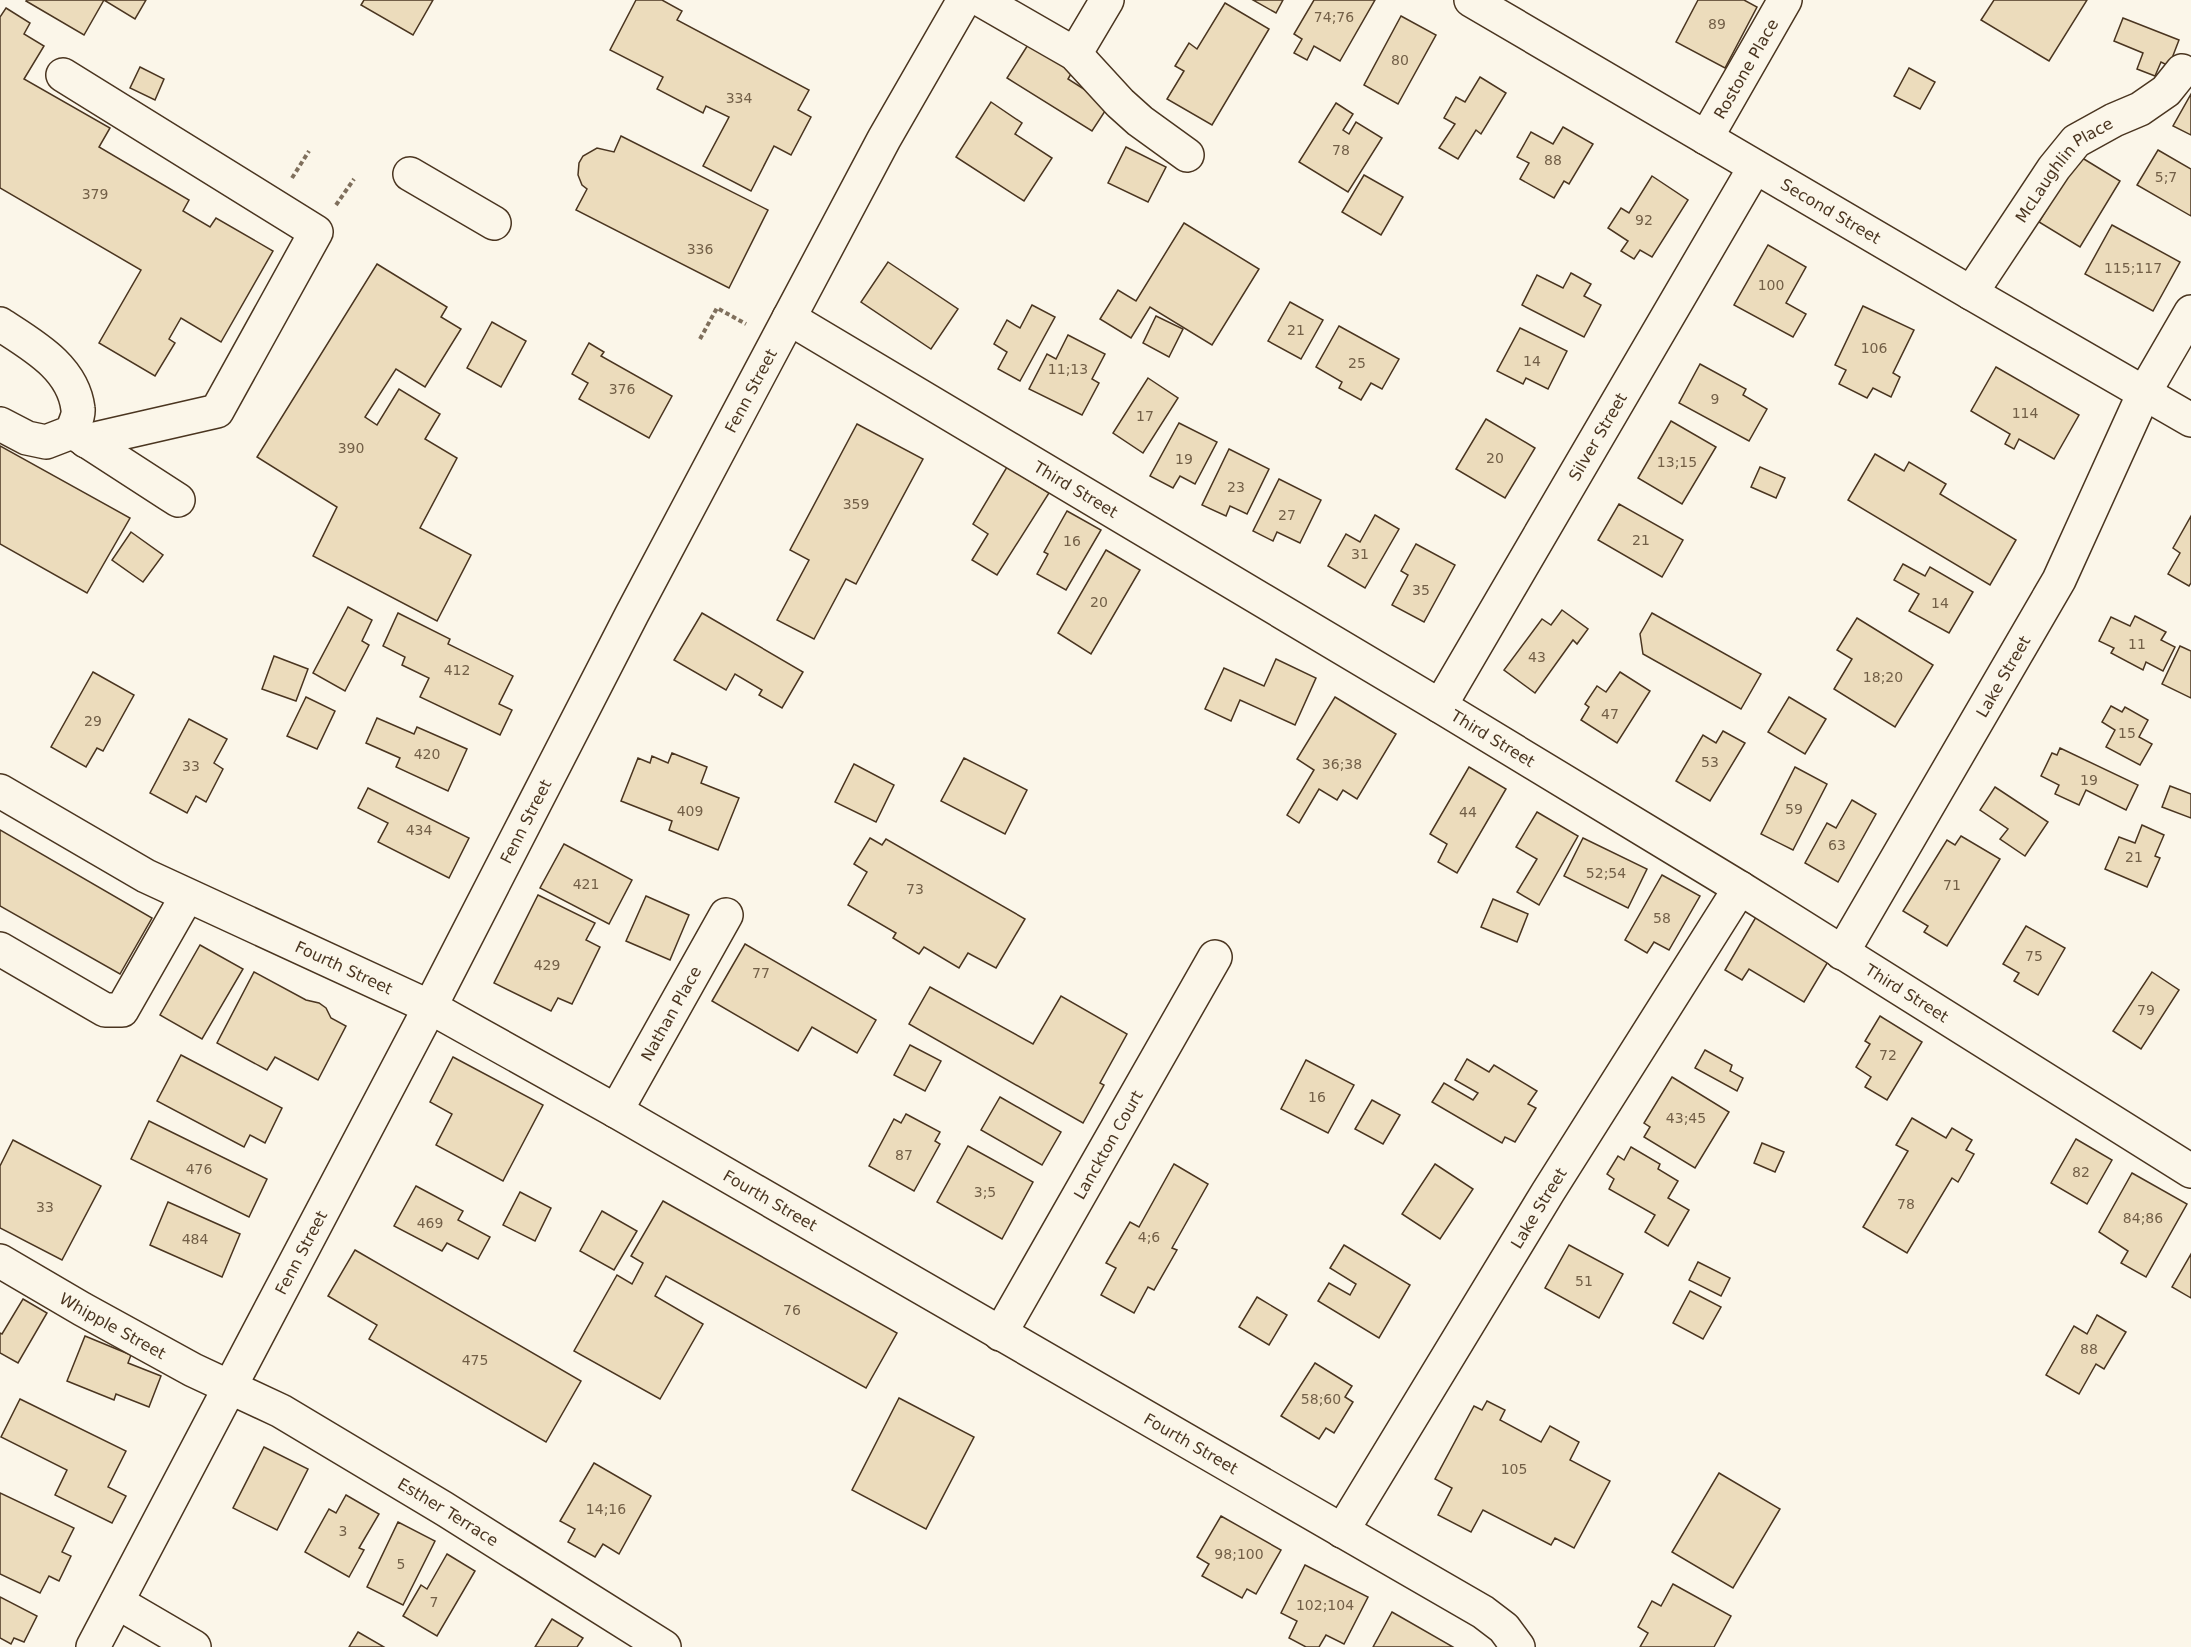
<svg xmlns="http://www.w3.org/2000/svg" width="2191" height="1647" viewBox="0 0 2191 1647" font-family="'DejaVu Sans',sans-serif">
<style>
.building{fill:#ecdcbc;stroke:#4a3520;stroke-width:1.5}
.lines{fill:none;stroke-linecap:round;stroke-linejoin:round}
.minor-casing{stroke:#4a3520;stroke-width:36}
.path{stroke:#7f6f5c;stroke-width:4;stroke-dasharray:4.5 3;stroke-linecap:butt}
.minor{stroke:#fbf6e9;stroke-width:33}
.labels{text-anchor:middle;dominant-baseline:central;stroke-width:4.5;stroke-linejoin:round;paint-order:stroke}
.number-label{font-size:14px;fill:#725f47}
.street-label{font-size:16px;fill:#4a3520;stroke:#fbf6e9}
</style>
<rect width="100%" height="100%" fill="#fbf6e9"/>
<g class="building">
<path d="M27 0H146L135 19 104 0 84 35 26 1Z"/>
<path d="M364 0H433L413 35 361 5Z"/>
<path d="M636 0H662L682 11 677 20 809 90 798 110 811 117 791 155 774 146 751 191 703 166 729 117 706 106 703 113 657 89 663 77 610 50Z"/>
<path d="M1253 0H1283L1276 13Z"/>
<path d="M1314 0H1375L1340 61 1314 46 1307 60 1294 53 1302 39 1294 34Z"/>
<path d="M1698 0H1744L1757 7 1725 68 1676 42Z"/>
<path d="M1994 0H2087L2049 61 1981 20Z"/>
<path d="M1225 3 1269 29 1212 125 1167 99 1184 71 1175 66 1189 43 1197 49Z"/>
<path d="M6 8 30 23 24 34 44 46 24 79 110 128 99 147 189 200 183 211 210 227 216 218 273 251 221 342 181 318 169 339 175 343 155 376 99 343 141 270 0 188V17Z"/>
<path d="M1401 16 1436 35 1398 104 1364 85Z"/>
<path d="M2123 18 2179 40 2169 66 2161 62 2155 76 2137 69 2143 53 2114 41Z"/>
<path d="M1031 40 1075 67 1068 79 1109 105 1092 131 1007 78Z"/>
<path d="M140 67 164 79 155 100 130 88Z"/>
<path d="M1909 68 1935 82 1920 109 1894 96Z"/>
<path d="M1480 77 1506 93 1481 134 1476 130 1458 159 1439 148 1455 124 1444 118 1456 97 1465 102Z"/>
<path d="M2191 94V135L2173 126Z"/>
<path d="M991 102 1022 123 1015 134 1052 158 1024 201 956 157Z"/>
<path d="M1336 103 1353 114 1343 130 1349 134 1356 122 1382 138 1348 192 1299 162Z"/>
<path d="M1563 127 1593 144 1569 184 1564 181 1554 198 1520 179 1529 163 1517 157 1531 132 1553 144Z"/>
<path d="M621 136 768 210 729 288 576 210 587 189 582 185 578 175 579 163 583 156 597 148 614 152Z"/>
<path d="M1126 147 1166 167 1148 202 1108 183Z"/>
<path d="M2158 150 2191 169V216L2137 185Z"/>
<path d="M2079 156 2120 181 2080 247 2039 222Z"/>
<path d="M1364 175 1403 197 1381 235 1342 212Z"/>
<path d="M1652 176 1688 200 1652 257 1640 250 1634 259 1621 251 1628 241 1608 228 1621 208 1629 213Z"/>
<path d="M1184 223 1259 269 1212 345 1150 307 1131 338 1100 319 1118 290 1136 301Z"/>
<path d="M2112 225 2180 262 2153 311 2085 274Z"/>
<path d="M1768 245 1806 267 1786 303 1806 314 1793 337 1734 305Z"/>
<path d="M888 262 958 309 931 349 861 302Z"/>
<path d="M377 264 447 307 441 317 461 329 425 387 396 369 365 417 377 425 399 389 440 414 425 439 457 458 420 528 471 555 437 621 313 556 337 507 257 457Z"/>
<path d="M1571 273 1591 284 1584 296 1601 305 1584 337 1522 305 1537 275 1563 288Z"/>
<path d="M1290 302 1323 320 1301 359 1268 341Z"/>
<path d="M1032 305 1055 317 1020 381 998 369 1007 352 994 344 1007 320 1020 328Z"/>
<path d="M1863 306 1914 330 1893 373 1900 377 1891 397 1873 388 1867 398 1839 384 1846 370 1835 365Z"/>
<path d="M1156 316 1183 329 1169 357 1143 343Z"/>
<path d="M492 322 526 341 501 387 467 368Z"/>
<path d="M1339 326 1399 359 1382 389 1371 383 1361 400 1339 388 1342 382 1316 367Z"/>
<path d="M1520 328 1567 351 1548 389 1526 378 1523 384 1497 371Z"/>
<path d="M1068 335 1105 354 1092 379 1099 383 1082 415 1029 389 1047 354 1056 359Z"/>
<path d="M589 343 604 352 601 356 672 396 649 438 579 399 588 383 572 374Z"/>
<path d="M1700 364 1746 389 1743 395 1767 409 1749 441 1679 403Z"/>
<path d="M1996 367 2079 415 2054 459 2019 439 2014 449 2005 444 2010 434 1971 411Z"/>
<path d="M1148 378 1178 398 1143 453 1113 433Z"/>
<path d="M1486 419 1535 448 1505 498 1456 469Z"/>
<path d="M1671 421 1716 447 1682 504 1638 478Z"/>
<path d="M1179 423 1217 442 1195 484 1180 476 1173 488 1150 476Z"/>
<path d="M857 424 923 459 856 584 846 579 814 639 777 620 809 560 790 550Z"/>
<path d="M0 446 130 518 87 593 0 544Z"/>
<path d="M1229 449 1269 469 1247 514 1230 506 1226 516 1202 505Z"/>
<path d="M1875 454 1904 471 1909 462 1946 484 1940 494 2016 540 1990 585 1848 500Z"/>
<path d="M1007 467 1049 493 997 575 972 560 988 534 973 524Z"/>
<path d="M1760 467 1785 478 1776 498 1751 487Z"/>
<path d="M1279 479 1321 500 1300 543 1277 532 1273 541 1253 531Z"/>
<path d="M1619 504 1683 540 1662 577 1598 540Z"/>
<path d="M1067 511 1101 530 1066 590 1037 574 1048 554 1044 552Z"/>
<path d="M1375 515 1399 529 1365 588 1328 566 1346 534 1360 542Z"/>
<path d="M2191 516V583L2189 586 2168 574 2180 553 2173 548Z"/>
<path d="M131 532 163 555 143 582 112 560Z"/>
<path d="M1416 544 1455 565 1424 622 1392 605 1408 575 1401 571Z"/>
<path d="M1106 550 1140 570 1091 654 1058 633Z"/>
<path d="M1903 564 1925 576 1930 567 1973 592 1949 633 1909 611 1919 594 1894 580Z"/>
<path d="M348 607 372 620 362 641 369 645 345 691 313 673Z"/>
<path d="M1562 610 1588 629 1577 644 1573 640 1535 693 1504 670 1542 619 1551 625Z"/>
<path d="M398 613 450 639 448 644 513 676 499 704 512 710 500 735 420 697 429 678 402 665 405 657 383 646Z"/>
<path d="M702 613 803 672 782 708 759 695 762 690 735 674 726 690 674 660Z"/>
<path d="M1652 613 1761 674 1741 709 1643 654 1640 634Z"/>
<path d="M2135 616 2166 632 2161 640 2175 647 2163 671 2146 662 2143 670 2111 653 2114 648 2099 641 2111 617 2130 626Z"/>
<path d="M1857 618 1933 665 1895 727 1834 689 1852 659 1837 650Z"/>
<path d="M2180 646 2191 651V698L2162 684Z"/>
<path d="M274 656 308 669 296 701 262 689Z"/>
<path d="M1276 659 1316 678 1295 725 1240 700 1231 721 1205 709 1224 668 1264 686Z"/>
<path d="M93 672 134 695 103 751 97 748 86 767 51 747Z"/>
<path d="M1620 672 1650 691 1617 743 1581 720 1589 707 1585 704 1597 686 1606 692Z"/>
<path d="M306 697 335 711 317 749 287 736Z"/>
<path d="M1335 697 1396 734 1357 799 1343 790 1337 800 1319 789 1299 823 1287 815 1314 770 1297 759Z"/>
<path d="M1789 697 1826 719 1805 754 1768 732Z"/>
<path d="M2111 706 2122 712 2125 707 2148 720 2139 737 2152 744 2140 765 2106 747 2115 730 2102 722Z"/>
<path d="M377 718 414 734 417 727 467 749 448 791 396 767 400 758 366 743Z"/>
<path d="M189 719 227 739 214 763 223 769 206 802 196 796 187 813 150 793Z"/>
<path d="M1723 731 1745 743 1710 801 1676 781 1703 735 1716 743Z"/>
<path d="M2060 748 2138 785 2126 810 2086 790 2079 805 2055 794 2059 785 2041 776 2052 753 2057 755Z"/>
<path d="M672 753 707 767 701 783 739 798 718 850 669 830 672 821 621 801 638 758 650 763 652 756 668 763Z"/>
<path d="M964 758 1027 790 1005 834 941 801Z"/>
<path d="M854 764 894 785 876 822 835 802Z"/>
<path d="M1469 767 1506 789 1457 873 1438 862 1447 844 1430 834Z"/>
<path d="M1795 767 1827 784 1793 850 1761 834Z"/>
<path d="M2170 786 2191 794V818L2162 807Z"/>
<path d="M1995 787 2048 822 2025 856 2000 839 2008 829 1980 810Z"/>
<path d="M368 788 469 838 449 878 378 842 388 823 358 808Z"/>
<path d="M1852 800 1876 814 1838 882 1805 863 1827 823 1836 828Z"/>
<path d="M1537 812 1578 836 1539 905 1517 892 1537 859 1516 847Z"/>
<path d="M2142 825 2164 835 2155 856 2160 858 2147 887 2105 869 2119 837 2135 843Z"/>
<path d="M0 830 152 918 120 974 0 906Z"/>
<path d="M1961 836 2000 859 1947 946 1924 932 1928 926 1903 911 1947 840 1955 845Z"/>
<path d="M870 838 882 845 886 839 1025 919 996 968 968 953 959 968 924 947 919 954 893 938 896 933 848 905 867 872 854 864Z"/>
<path d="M1583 838 1647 869 1628 908 1564 876Z"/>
<path d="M564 844 632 880 609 924 540 888Z"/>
<path d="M1662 875 1700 896 1669 950 1654 942 1647 953 1625 940Z"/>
<path d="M538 895 595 923 586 940 600 947 572 1004 558 998 551 1011 494 983Z"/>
<path d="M646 896 689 915 670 960 626 941Z"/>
<path d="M1493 899 1528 914 1517 942 1481 927Z"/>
<path d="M1756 917 1829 960 1804 1002 1749 969 1742 980 1725 970Z"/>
<path d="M2026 926 2065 948 2038 995 2014 981 2019 973 2003 964Z"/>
<path d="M745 944 876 1020 857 1053 812 1027 798 1051 712 1001Z"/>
<path d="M200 945 243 969 202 1039 160 1015Z"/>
<path d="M254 972 306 1000 319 1003 326 1008 331 1018 346 1026 318 1080 275 1057 267 1070 217 1043Z"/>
<path d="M2152 972 2179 990 2141 1049 2113 1031Z"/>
<path d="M930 987 1033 1044 1061 996 1127 1034 1100 1083 1104 1085 1083 1123 909 1024Z"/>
<path d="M1880 1016 1922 1042 1887 1100 1865 1087 1871 1077 1856 1067 1870 1044 1865 1041Z"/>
<path d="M910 1045 941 1061 925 1091 894 1075Z"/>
<path d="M1705 1050 1732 1065 1730 1071 1743 1078 1737 1091 1695 1068Z"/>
<path d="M181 1055 282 1108 265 1143 250 1135 244 1147 157 1101Z"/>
<path d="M453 1057 543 1105 503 1181 436 1145 452 1114 430 1102Z"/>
<path d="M1467 1059 1489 1072 1494 1065 1537 1091 1528 1104 1536 1108 1515 1142 1505 1137 1502 1143 1432 1102 1444 1083 1473 1100 1478 1093 1455 1080Z"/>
<path d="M1306 1060 1354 1085 1328 1133 1281 1109Z"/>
<path d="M1672 1077 1729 1112 1695 1168 1644 1137 1650 1127 1644 1123Z"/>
<path d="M1000 1097 1061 1132 1042 1165 981 1130Z"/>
<path d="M1372 1100 1400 1115 1383 1144 1355 1129Z"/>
<path d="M906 1114 940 1132 935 1141 940 1144 914 1191 869 1166 894 1119 901 1123Z"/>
<path d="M1912 1118 1946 1138 1952 1128 1972 1140 1966 1150 1974 1154 1958 1182 1952 1178 1907 1253 1863 1227 1908 1151 1896 1145Z"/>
<path d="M149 1121 267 1179 249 1217 131 1159Z"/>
<path d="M2076 1139 2112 1160 2087 1204 2051 1183Z"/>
<path d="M13 1140 101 1186 62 1260 0 1228V1166Z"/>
<path d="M1762 1143 1784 1152 1775 1172 1754 1163Z"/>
<path d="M968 1146 1033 1182 1002 1239 937 1202Z"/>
<path d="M1631 1147 1660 1164 1658 1169 1678 1181 1668 1198 1689 1210 1668 1246 1645 1232 1655 1215 1609 1189 1614 1179 1607 1174 1618 1156 1624 1160Z"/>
<path d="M1174 1164 1208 1184 1172 1248 1177 1250 1154 1290 1148 1287 1134 1313 1101 1295 1116 1268 1106 1263 1130 1222 1139 1227Z"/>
<path d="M1435 1164 1473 1189 1440 1239 1402 1214Z"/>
<path d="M2132 1173 2187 1204 2146 1277 2121 1263 2128 1251 2099 1232Z"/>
<path d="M416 1186 463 1211 458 1220 490 1237 478 1259 447 1243 442 1251 394 1226Z"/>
<path d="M520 1192 551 1208 535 1241 503 1225Z"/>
<path d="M663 1201 897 1333 866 1388 666 1276 655 1296 703 1324 660 1399 574 1351 617 1275 632 1284 643 1263 631 1256Z"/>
<path d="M168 1202 240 1234 222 1277 150 1245Z"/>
<path d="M602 1211 637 1231 614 1270 580 1251Z"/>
<path d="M1344 1245 1410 1285 1379 1338 1318 1301 1329 1283 1350 1295 1356 1284 1330 1268Z"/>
<path d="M1569 1245 1623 1274 1599 1318 1545 1288Z"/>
<path d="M355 1250 581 1381 546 1442 369 1339 377 1325 328 1296Z"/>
<path d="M2191 1254V1298L2172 1287Z"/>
<path d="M1698 1262 1730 1278 1721 1296 1689 1280Z"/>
<path d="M1690 1291 1721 1307 1703 1339 1673 1323Z"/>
<path d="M1257 1297 1287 1315 1269 1345 1239 1327Z"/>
<path d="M23 1299 47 1313 18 1363 0 1353V1333L2 1334Z"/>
<path d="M2097 1315 2126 1332 2104 1369 2096 1364 2079 1394 2046 1375 2074 1326 2087 1334Z"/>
<path d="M85 1336 131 1355 128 1363 161 1376 149 1407 116 1394 114 1400 67 1381Z"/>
<path d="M1315 1363 1352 1386 1345 1397 1353 1402 1334 1433 1326 1428 1319 1439 1281 1416Z"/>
<path d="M899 1398 974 1437 926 1529 852 1490Z"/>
<path d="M20 1399 126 1451 108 1487 126 1496 112 1523 55 1495 67 1470 1 1437Z"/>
<path d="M1487 1401 1505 1410 1500 1420 1541 1442 1550 1426 1579 1442 1570 1460 1610 1481 1574 1548 1555 1538 1551 1545 1483 1510 1471 1532 1438 1515 1452 1488 1435 1479 1474 1406 1482 1410Z"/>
<path d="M264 1447 308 1469 277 1530 233 1508Z"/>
<path d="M594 1463 651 1496 619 1554 603 1544 595 1557 568 1542 575 1529 560 1521Z"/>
<path d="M1719 1473 1780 1509 1733 1588 1672 1552Z"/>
<path d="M0 1493 74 1528 62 1552 71 1556 59 1581 49 1576 40 1593 0 1574Z"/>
<path d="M346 1495 379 1514 359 1548 364 1550 349 1577 305 1552 329 1509 336 1513Z"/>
<path d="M1221 1516 1281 1550 1256 1594 1247 1589 1242 1598 1202 1576 1209 1564 1197 1557Z"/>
<path d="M398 1522 435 1541 403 1605 367 1587Z"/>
<path d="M447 1554 475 1571 437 1636 403 1616 421 1585 427 1589Z"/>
<path d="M1305 1565 1368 1597 1344 1644 1326 1635 1319 1647H1306L1289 1638 1297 1621 1281 1613Z"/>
<path d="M1673 1584 1731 1616 1714 1647H1640L1648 1633 1638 1627 1652 1601 1661 1606Z"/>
<path d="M0 1597 37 1616 24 1642 14 1638 11 1644 0 1638Z"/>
<path d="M1392 1612 1453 1647H1373Z"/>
<path d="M552 1619 583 1638 577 1647H535Z"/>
<path d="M358 1632 384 1647H349Z"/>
</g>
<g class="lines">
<g class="minor-casing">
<g id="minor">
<path d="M981 0 1075 54 1120 103 1140 121 1187 155"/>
<path id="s1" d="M1471 0 1971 293 2191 420"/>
<path d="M1075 54 1107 0"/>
<path d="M63 75 316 232 217 411 86 441"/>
<path id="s2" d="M1706 138 1785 0"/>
<path d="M410 174 494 223"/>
<path id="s3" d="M1971 293 2054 168 2076 141 2114 120 2140 109 2166 91 2182 71"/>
<path id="s4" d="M789 318 1440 706 1740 888 2191 1171"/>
<path d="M0 324C32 345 73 367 78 409 79 416 74 425 72 432L46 442 27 438 0 424"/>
<path d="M76 434 178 500"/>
<path id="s5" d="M1440 706 1755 167"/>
<path id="s6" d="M0 791 146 876 430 1007 616 1111 1483 1612 1504 1628 1518 1647"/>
<path d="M0 949 105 1010H122L187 896"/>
<path id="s7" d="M1842 953 2059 580 2144 393 2191 312"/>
<path id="s8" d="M616 1111 726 915"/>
<path id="s9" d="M0 1261 82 1309 193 1370 281 1411 443 1508 664 1647"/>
<path id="s10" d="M1000 1334 1215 957"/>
<path id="s11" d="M1342 1531 1548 1192 1740 888"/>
<path d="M117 1602 194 1647"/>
<path id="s12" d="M93 1647 430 1007 632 614 884 139 964 0"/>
</g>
</g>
<g class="path">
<path d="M292 178 309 151"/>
<path d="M336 205 354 179"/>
<path d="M700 339 717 308 746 324"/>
</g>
<use href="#minor" class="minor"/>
</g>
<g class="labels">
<g class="number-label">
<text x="1334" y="17">74;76</text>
<text x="1717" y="24">89</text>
<text x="1400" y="60">80</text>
<text x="739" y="98">334</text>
<text x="1341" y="150">78</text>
<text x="1553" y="160">88</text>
<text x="2166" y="177">5;7</text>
<text x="95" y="194">379</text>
<text x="1644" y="220">92</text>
<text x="700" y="249">336</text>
<text x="2133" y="268">115;117</text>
<text x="1771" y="285">100</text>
<text x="1296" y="330">21</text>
<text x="1874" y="348">106</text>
<text x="1532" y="361">14</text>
<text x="1357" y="363">25</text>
<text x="1068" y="369">11;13</text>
<text x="622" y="389">376</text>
<text x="1715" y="399">9</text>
<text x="2025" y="413">114</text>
<text x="1145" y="416">17</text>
<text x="351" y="448">390</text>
<text x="1495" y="458">20</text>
<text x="1184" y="459">19</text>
<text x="1677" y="462">13;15</text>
<text x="1236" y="487">23</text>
<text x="856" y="504">359</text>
<text x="1287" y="515">27</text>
<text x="1641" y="540">21</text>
<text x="1072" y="541">16</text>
<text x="1360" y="554">31</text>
<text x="1421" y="590">35</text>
<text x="1099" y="602">20</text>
<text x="1940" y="603">14</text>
<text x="2137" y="644">11</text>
<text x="1537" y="657">43</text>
<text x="457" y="670">412</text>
<text x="1883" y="677">18;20</text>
<text x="1610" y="714">47</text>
<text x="93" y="721">29</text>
<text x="2127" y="733">15</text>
<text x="427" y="754">420</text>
<text x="1710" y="762">53</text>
<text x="1342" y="764">36;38</text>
<text x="191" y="766">33</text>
<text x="2089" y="780">19</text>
<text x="1794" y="809">59</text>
<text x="690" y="811">409</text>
<text x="1468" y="812">44</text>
<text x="419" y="830">434</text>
<text x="1837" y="845">63</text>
<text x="2134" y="857">21</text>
<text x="1606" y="873">52;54</text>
<text x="586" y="884">421</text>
<text x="1952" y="885">71</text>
<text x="915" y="889">73</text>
<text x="1662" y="918">58</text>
<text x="2034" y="956">75</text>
<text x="547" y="965">429</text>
<text x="761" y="973">77</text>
<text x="2146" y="1010">79</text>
<text x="1888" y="1055">72</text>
<text x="1317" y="1097">16</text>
<text x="1686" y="1118">43;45</text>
<text x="904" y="1155">87</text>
<text x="199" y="1169">476</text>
<text x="2081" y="1172">82</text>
<text x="985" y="1192">3;5</text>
<text x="1906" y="1204">78</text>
<text x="45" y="1207">33</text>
<text x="2143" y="1218">84;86</text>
<text x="430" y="1223">469</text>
<text x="1149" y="1237">4;6</text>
<text x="195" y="1239">484</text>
<text x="1584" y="1281">51</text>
<text x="792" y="1310">76</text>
<text x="2089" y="1349">88</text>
<text x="475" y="1360">475</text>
<text x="1321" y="1399">58;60</text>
<text x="1514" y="1469">105</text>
<text x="606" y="1509">14;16</text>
<text x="343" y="1531">3</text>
<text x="1239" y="1554">98;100</text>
<text x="401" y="1564">5</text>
<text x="434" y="1602">7</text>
<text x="1325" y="1605">102;104</text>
</g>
<g class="street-label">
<text stroke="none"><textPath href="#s2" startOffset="80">Rostone Place</textPath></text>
<text stroke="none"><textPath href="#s3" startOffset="156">McLaughlin Place</textPath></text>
<text stroke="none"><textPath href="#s1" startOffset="417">Second Street</textPath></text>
<text stroke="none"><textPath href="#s12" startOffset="1418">Fenn Street</textPath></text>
<text stroke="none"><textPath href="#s5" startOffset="312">Silver Street</textPath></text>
<text stroke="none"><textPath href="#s4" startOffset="334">Third Street</textPath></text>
<text stroke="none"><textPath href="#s7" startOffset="320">Lake Street</textPath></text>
<text stroke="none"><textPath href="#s4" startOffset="820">Third Street</textPath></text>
<text stroke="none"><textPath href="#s12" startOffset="932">Fenn Street</textPath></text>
<text stroke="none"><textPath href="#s6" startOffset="387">Fourth Street</textPath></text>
<text stroke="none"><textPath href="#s4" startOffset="1306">Third Street</textPath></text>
<text stroke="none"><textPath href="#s8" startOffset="112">Nathan Place</textPath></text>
<text stroke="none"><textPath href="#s10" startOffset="218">Lanckton Court</textPath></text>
<text stroke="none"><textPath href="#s6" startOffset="873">Fourth Street</textPath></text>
<text stroke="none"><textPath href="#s11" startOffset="378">Lake Street</textPath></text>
<text stroke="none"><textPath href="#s12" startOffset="446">Fenn Street</textPath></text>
<text stroke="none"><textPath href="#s9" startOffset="130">Whipple Street</textPath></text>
<text stroke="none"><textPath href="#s6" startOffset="1359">Fourth Street</textPath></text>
<text stroke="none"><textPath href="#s9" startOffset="514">Esther Terrace</textPath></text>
</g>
</g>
</svg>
